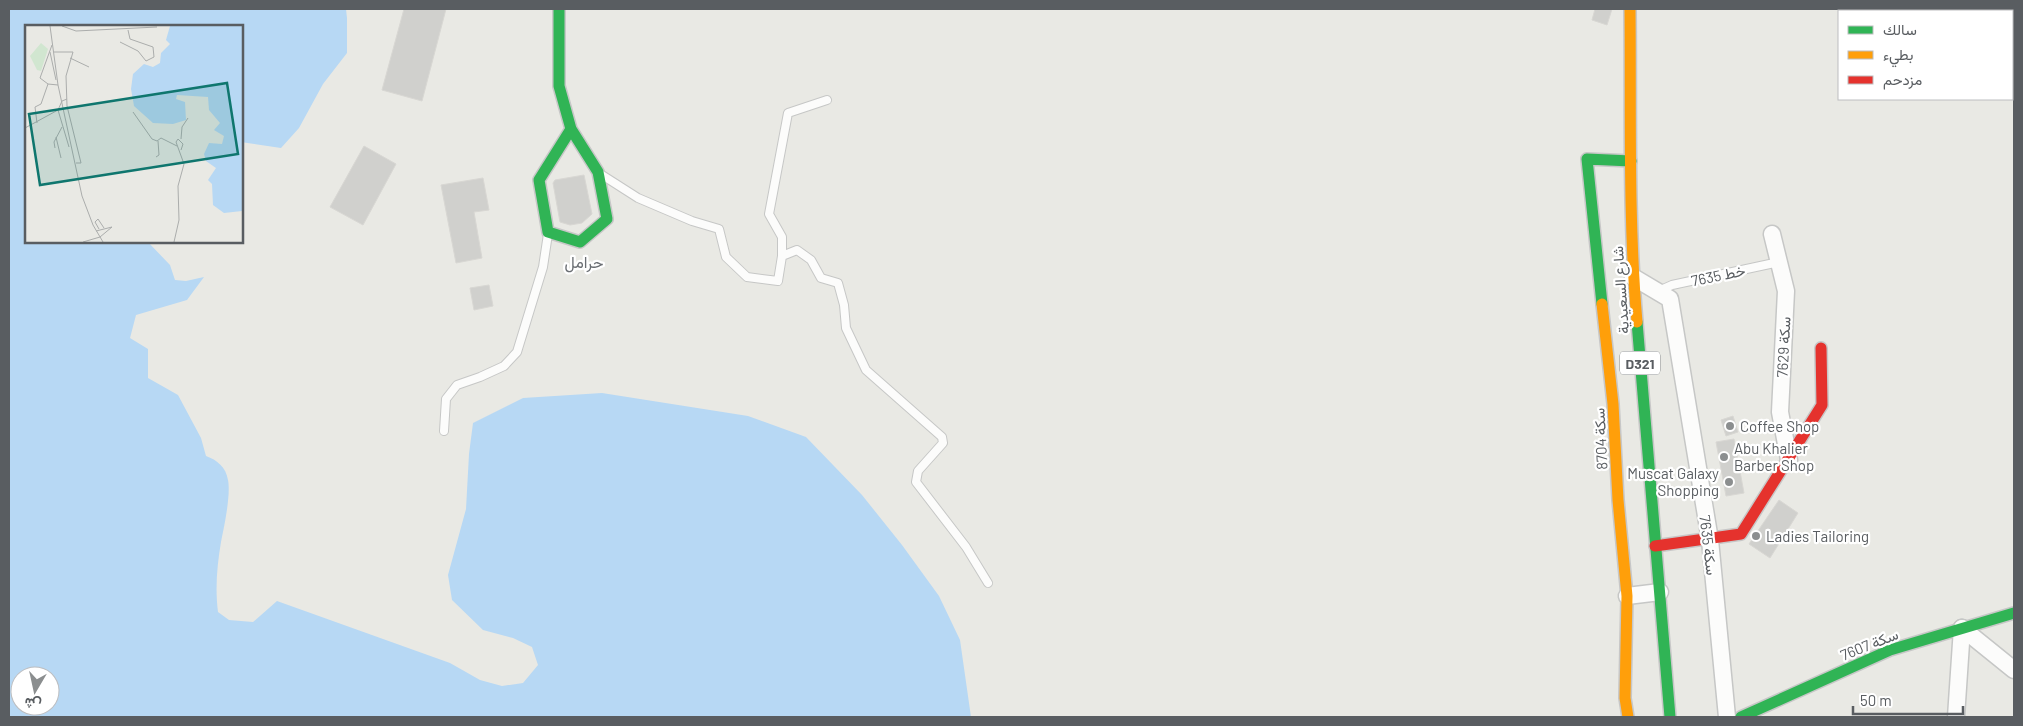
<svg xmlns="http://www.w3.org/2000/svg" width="2023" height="726" viewBox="0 0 2023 726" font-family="Barlow,Vazirmatn,sans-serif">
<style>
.water{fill:#b7d8f4;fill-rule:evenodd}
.building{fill:#d0d0cd;stroke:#d8d7d3}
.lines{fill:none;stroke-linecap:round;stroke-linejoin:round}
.lane-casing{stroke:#c6c7c6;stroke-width:10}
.street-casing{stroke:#c6c7c6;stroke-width:19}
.fast-casing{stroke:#c7c7c7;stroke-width:14}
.slow-casing{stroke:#c7c7c7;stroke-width:14}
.jam-casing{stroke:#c7c7c7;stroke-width:14}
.lane{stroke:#fcfcfb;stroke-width:8}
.street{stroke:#fcfcfb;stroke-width:16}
.fast{stroke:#30b455;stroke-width:11}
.slow{stroke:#ff9f0a;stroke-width:11}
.jam{stroke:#e5322d;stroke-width:11}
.poi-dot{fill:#8b8e8f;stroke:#fff;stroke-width:2}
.labels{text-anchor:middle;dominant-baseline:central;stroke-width:4.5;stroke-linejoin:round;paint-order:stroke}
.shield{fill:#fff;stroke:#8b8e90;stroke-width:1}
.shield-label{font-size:14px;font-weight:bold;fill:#595d61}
.street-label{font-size:15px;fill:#595d61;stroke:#fff}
.poi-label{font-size:15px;fill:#595d61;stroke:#fff;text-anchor:start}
.neighbourhood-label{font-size:16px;fill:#6a6e73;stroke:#fff}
.inset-road{fill:none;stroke:#abadac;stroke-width:1}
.view{fill:#0f766e;fill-opacity:0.15;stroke:#0f766e;stroke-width:2.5}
.inset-edge{fill:none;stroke:#595d61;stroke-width:2.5}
</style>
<rect width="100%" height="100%" fill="#e9e9e4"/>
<path class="water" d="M9 9H346L347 18V53L323 84 299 128 281 148 241 142V26H26V241H147L170 265 175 280 186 281 204 277 187 300 136 315 130 338 148 349V378L178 395 201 438 206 456C217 460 226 467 228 480 231 495 224 527 221 542 217 566 215 588 218 612L229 620 253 622 277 601 450 663 480 680 502 686 523 683 538 665 532 647 513 638 483 630 452 600 448 575 466 509 469 454 473 423 523 398 602 393 748 416 806 437 862 495 902 545 939 596 960 640 971 717H9ZM20 676H50V706H20Z"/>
<g class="building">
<path d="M404 9H446L422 101 382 90Z"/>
<path d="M1595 9H1612L1607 25 1592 20Z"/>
<path d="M364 146 396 164 363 225 330 207Z"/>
<path d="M584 175 592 214 582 223 570 225 560 222 553 183 555 180Z"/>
<path d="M483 178 489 210 474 212 482 258 456 263 441 185Z"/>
<path d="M489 285 493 306 474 310 470 288Z"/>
<path d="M1733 416 1738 432 1726 436 1721 420Z"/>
<path d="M1734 439 1744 493 1726 496 1716 442Z"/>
<path d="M1779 500 1798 513 1770 558 1749 544Z"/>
</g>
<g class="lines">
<g class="lane-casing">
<g id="lane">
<path d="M602 175 638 198 692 221 719 229 726 257 747 277 778 281 782 256 797 250 811 260 821 278 838 283 844 305 846 328 866 370 942 437 943 443 918 471 916 482 966 547 988 583"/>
<path d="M782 256V237L769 214 788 113 827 100"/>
<path d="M1661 293 1663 289 1672 285 1779 262"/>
<path d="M444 431 446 399 457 385 480 377 504 366 517 352 543 267 548 234"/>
</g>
</g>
<g class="street-casing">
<g id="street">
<path d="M1772 234 1786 291 1780 412 1789 460"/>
<path d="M1633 277 1670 299 1710 540 1727 717"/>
<path d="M1627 596 1660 592"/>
<path d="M1962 628 2014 670"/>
<path d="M1956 717 1962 628"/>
</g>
</g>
<g class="fast-casing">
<g id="fast">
<path d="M559 9V86L571 129 598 172 607 219 580 242 548 232 539 180 571 129"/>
<path d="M1602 304 1587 159 1631 161"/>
<path d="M1637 322 1670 717"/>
<path d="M1741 717 1890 650 2014 613"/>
</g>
</g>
<g class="slow-casing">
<g id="slow">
<path d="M1630 9C1631 113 1628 218 1637 322"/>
<path d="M1602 304 1613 404 1618 500 1627 596 1625 698 1628 717"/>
</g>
</g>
<g class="jam-casing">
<path id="jam" d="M1655 546 1741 534 1822 405 1821 348"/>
</g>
<use href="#lane" class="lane"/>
<use href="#street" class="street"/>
<use href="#fast" class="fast"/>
<use href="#slow" class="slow"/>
<use href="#jam" class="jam"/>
</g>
<g class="poi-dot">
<circle cx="1730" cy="426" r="5"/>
<circle cx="1724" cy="457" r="5"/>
<circle cx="1729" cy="482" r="5"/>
<circle cx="1756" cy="536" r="5"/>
</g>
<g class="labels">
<rect class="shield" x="1620" y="351.5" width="40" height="23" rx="4"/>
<g class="shield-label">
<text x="1640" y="363">D321</text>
</g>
<g class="street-label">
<text transform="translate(1718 275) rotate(-12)">7635 خط</text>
<text transform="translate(1620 290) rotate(-94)">شارع السعيدية</text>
<text transform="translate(1783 347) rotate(-87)">سكة 7629</text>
<text transform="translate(1600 439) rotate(-93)">سكة 8704</text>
<text transform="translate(1709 545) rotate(83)">سكة 7635</text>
<text transform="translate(1869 644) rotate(-22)">سكة 7607</text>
</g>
<g class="poi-label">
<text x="1740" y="426">Coffee Shop</text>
<text x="1734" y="448">Abu Khalier<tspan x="1734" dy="17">Barber Shop</tspan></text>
<text x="1719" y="473" text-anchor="end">Muscat Galaxy<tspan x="1719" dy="17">Shopping</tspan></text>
<text x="1766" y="536">Ladies Tailoring</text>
</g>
<g class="neighbourhood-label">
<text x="584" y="261">حرامل</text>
</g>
</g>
<g transform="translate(25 25)">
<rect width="218" height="218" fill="#e9e9e4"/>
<path d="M16 18 23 24 16 46 12 45 5 31Z" fill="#d1e6d0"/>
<path d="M145 1H217V186L199 188 188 180 187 159 183 155 191 143 181 136 179 129 184 118 197 119 199 111 189 105 195 98 184 85 183 72 152 70 151 74 160 77 161 95 148 99 128 98 109 81 106 64 108 49 119 39 128 42 135 38 136 28 145 19 141 15Z" fill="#b7d8f4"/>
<path class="inset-road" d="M25 1 33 60 57 171 68 200 78 217M37 1 51 6 132 2M95 17 113 26 121 36 129 32 128 22 105 14 103 5M27 20 15 53 23 59 33 60M25 27 31 55M29 27H48L41 51 42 81 56 138H51M45 33 64 42M33 85 44 122M108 87 127 114 132 116 136 113 152 121M12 98 10 82 16 79 23 59M0 103 33 85 37 76 42 74M31 112 36 133M156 114 157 102 163 93M30 123 29 117 37 102M131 132 134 130 133 116M74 204 70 197 73 194 79 203M58 217 75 212 87 202 71 206M149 217 154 195 153 161 159 139 151 117 153 114 158 119 156 125"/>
<path class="view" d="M202 58 213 129 15 160 4 89Z"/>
<rect width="218" height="218" class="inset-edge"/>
</g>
<rect width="2023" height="726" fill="none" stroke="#595d61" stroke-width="20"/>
<rect x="1838" y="10" width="175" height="90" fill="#ffffff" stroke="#bdbec0"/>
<rect x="1848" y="26" width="25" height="8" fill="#30b455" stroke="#bdbec0"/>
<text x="1883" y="35" font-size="15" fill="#595d61">سالك</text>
<rect x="1848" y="51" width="25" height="8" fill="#ff9f0a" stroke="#bdbec0"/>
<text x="1883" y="60" font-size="15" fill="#595d61">بطيء</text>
<rect x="1848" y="76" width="25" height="8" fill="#e5322d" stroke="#bdbec0"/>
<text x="1883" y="85" font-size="15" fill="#595d61">مزدحم</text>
<g transform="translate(35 691) rotate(189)"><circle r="24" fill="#ffffff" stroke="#bdbec0"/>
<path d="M0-4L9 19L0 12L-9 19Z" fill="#8b8e8f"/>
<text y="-8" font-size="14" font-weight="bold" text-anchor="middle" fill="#595d61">ش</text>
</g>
<path d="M1853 706v8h110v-8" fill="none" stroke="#595d61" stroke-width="2.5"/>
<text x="1860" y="706" font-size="15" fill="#595d61" stroke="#ffffff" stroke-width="4" paint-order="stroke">50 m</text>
</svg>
